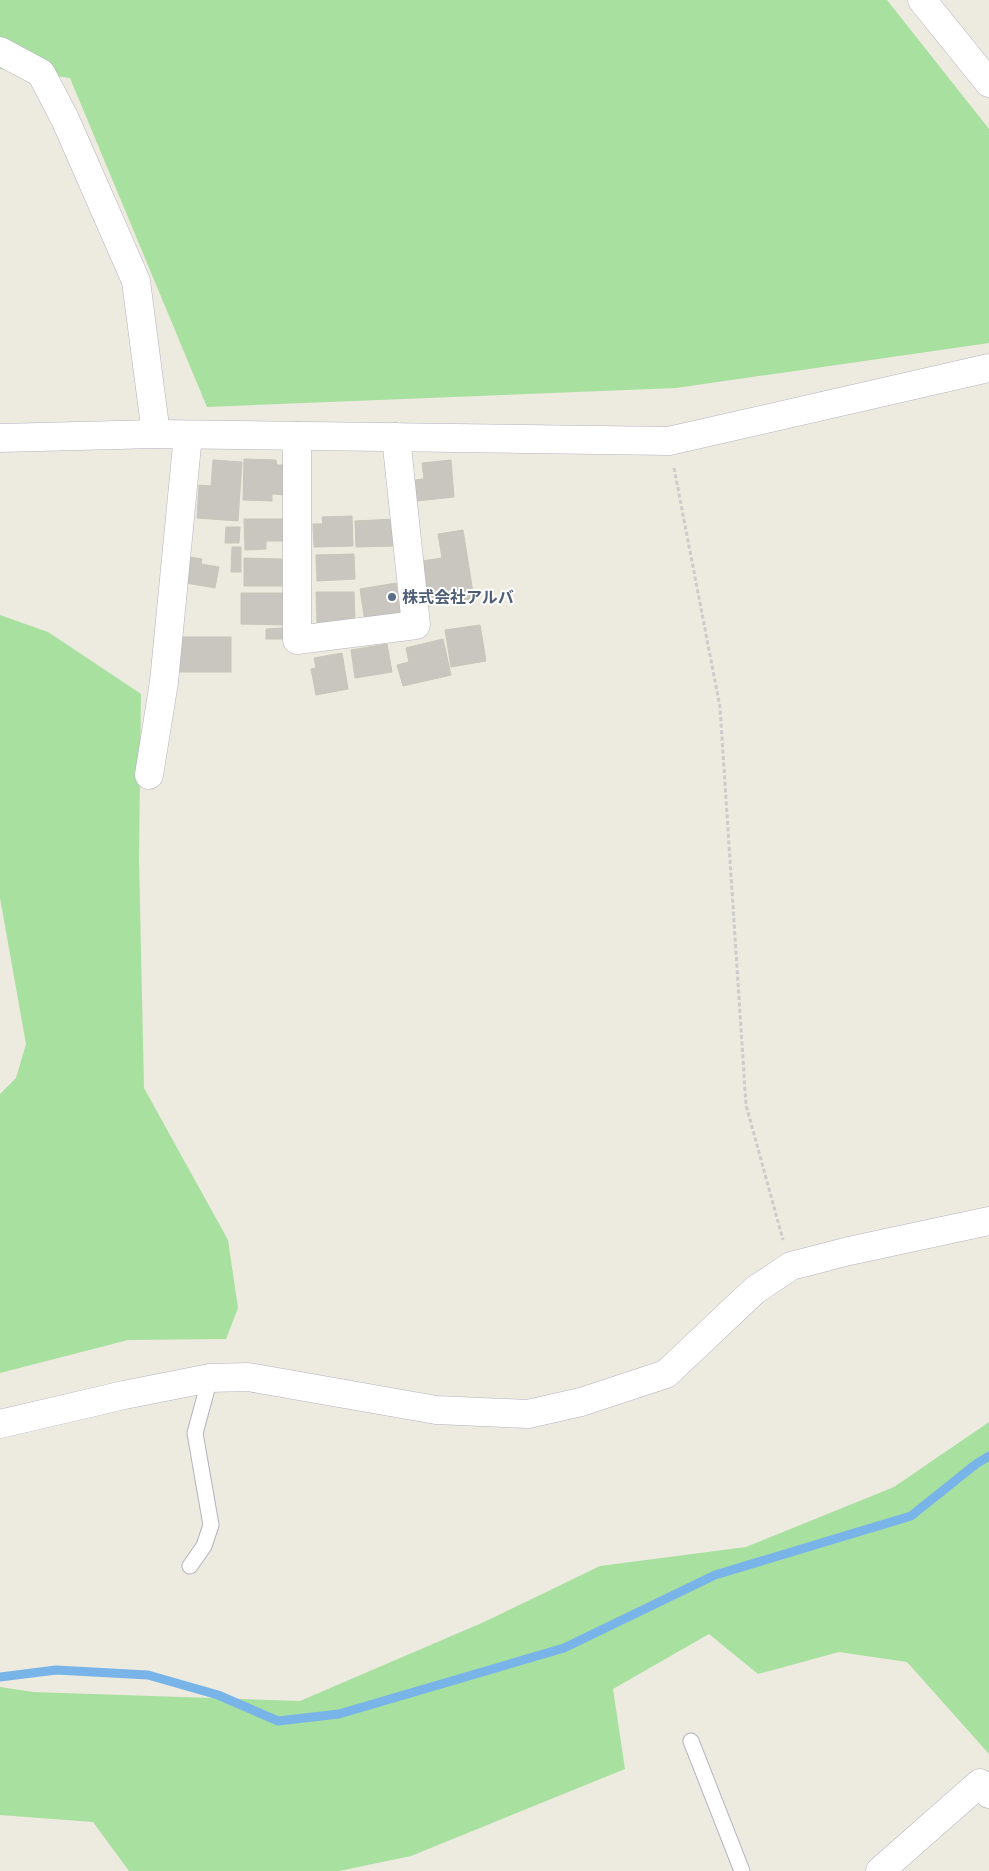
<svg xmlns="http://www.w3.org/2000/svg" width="989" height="1871" viewBox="0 0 989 1871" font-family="'Fira Sans','Noto Sans JP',sans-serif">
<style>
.green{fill:#a8e09f}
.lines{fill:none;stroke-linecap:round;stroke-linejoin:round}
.stream{stroke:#79b4e9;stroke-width:9}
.building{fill:#c9c6bf;stroke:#c8c6b9}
.service-casing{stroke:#b3b3bf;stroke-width:17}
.minor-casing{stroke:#b3b3bf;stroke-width:29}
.tertiary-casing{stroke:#b3b3bf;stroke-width:29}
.path{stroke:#ccc;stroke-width:3;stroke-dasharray:4 2.5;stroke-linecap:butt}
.service{stroke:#fff;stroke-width:15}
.minor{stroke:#fff;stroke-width:28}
.tertiary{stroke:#fff;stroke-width:28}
.service-dot{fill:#5c6f8a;stroke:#fff;stroke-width:2}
.labels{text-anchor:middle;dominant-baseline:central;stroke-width:4;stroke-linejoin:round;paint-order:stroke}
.service-label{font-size:16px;font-weight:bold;fill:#4e5e75;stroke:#fff;text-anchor:start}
</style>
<rect width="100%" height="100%" fill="#edeadf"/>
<g class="green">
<path d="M0 0H887L989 129V343L676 388 207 407 70 78 0 69Z"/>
<path d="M0 615 48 632 141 694 139 860 144 1088 228 1240 238 1308 226 1339 128 1340 0 1373V1094L16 1078 26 1044 0 898Z"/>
<path d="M989 1422V1754L907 1662 839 1652 758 1674 709 1634 613 1689 625 1769 411 1856 339 1871H129L93 1822 0 1815V1687L33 1692 300 1701 484 1622 600 1566 746 1547 894 1487Z"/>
</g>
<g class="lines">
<path class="stream" d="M0 1677 56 1670 148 1675 218 1695 278 1721 339 1714 564 1648 715 1575 911 1516 976 1464 989 1456"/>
</g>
<g class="building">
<path d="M244 459 276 460 277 465H286V495L272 494V501L243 500Z"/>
<path d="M213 460 242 462 238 521 197 518 199 485 211 486Z"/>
<path d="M451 460 454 497 417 501 415 480 424 479 422 463Z"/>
<path d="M352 516 353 546 314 547 313 524H323L322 517Z"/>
<path d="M244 519H284V541H266V549L245 550Z"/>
<path d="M394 519 395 546 356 547 355 521Z"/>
<path d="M226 527H240L239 543H225Z"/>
<path d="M463 530 474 599 429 606 422 561 442 558 438 534Z"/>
<path d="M232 547H241V572H231Z"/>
<path d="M354 554 355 579 317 581 316 555Z"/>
<path d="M190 557 202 559 201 564 219 567 215 588 186 583Z"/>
<path d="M244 558 282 559V586H244Z"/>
<path d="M396 583 401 616 365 622 360 589Z"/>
<path d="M316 592H354L355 622 317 623Z"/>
<path d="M241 593H285V625L241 624Z"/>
<path d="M480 625 486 661 451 667 445 630Z"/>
<path d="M283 628V639H266V629Z"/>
<rect x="178" y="637" width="53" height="35"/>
<path d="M443 639 451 675 403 686 397 665 409 662 406 648Z"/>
<path d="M387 644 392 672 355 678 351 650Z"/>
<path d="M342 653 348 689 316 695 311 669 316 668 314 658Z"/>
</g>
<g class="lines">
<g class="service-casing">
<g id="service">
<path d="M190 1566 204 1546 211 1525 195 1433 210 1378"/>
<path d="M691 1741 742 1871"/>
</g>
</g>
<g class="minor-casing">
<g id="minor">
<path d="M0 51 41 73 65 119 136 281 156 434"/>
<path d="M297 436V640L416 625 396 437"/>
<path d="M149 775 164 682 188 435"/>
<path d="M0 1424 124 1395 210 1378 248 1377 436 1410 528 1414 581 1402 666 1374 755 1290 791 1266 849 1251 989 1221"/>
<path d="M880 1871 980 1783 989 1794"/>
</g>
</g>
<g class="tertiary-casing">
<g id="tertiary">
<path d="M922 0 989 83"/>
<path d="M0 438 156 434 669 441 989 368"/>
</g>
</g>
<path class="path" d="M674 468 720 707 746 1105 783 1240"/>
<use href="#service" class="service"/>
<use href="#minor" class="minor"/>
<use href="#tertiary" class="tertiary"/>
</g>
<circle class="service-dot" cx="392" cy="597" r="5"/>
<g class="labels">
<g class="service-label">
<text x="402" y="597">株式会社アルバ</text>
</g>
</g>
</svg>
